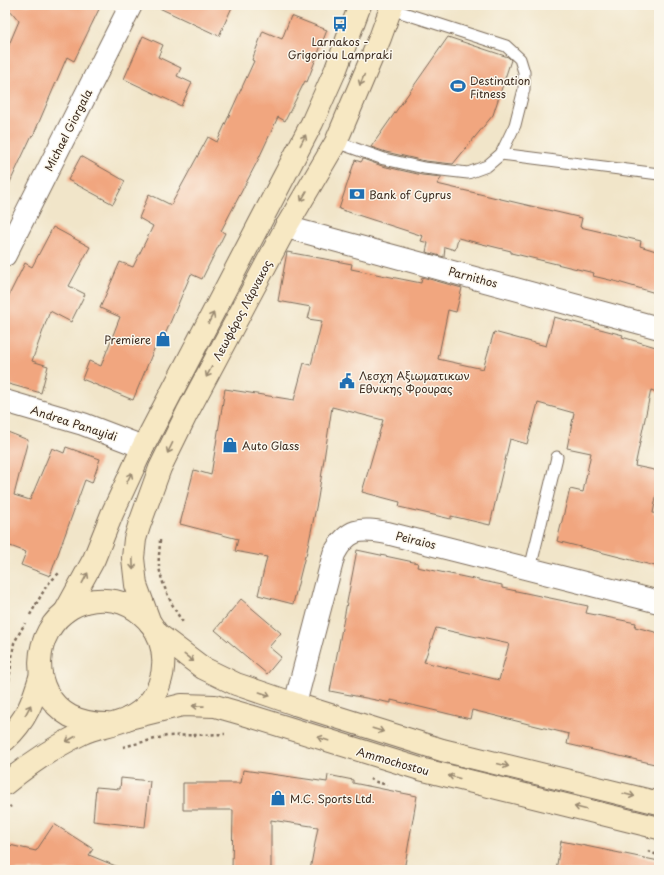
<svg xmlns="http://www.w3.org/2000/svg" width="664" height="875" viewBox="0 0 664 875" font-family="'Playpen Sans',sans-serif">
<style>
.building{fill:#f1a67f;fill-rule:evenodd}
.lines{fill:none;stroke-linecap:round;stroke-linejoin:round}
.lane-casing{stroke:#7b6b5a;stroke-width:13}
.street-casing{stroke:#7b6b5a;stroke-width:24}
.secondary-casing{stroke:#7b6b5a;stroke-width:24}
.path{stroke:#7b6b5a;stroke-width:2.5;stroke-dasharray:3 3;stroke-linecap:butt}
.lane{stroke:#fff;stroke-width:11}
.street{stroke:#fff;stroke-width:22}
.secondary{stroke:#f7e8c3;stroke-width:22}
.oneway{stroke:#998970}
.labels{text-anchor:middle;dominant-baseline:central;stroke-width:3;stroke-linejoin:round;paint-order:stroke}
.poi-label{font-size:11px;fill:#3b2a1e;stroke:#fbf7ec;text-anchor:start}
.street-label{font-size:11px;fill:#3b2a1e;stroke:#fbf7ec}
</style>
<rect width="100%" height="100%" fill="#fbf7ec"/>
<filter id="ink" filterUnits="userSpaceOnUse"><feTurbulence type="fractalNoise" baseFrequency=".025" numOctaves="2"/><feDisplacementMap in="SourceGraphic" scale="8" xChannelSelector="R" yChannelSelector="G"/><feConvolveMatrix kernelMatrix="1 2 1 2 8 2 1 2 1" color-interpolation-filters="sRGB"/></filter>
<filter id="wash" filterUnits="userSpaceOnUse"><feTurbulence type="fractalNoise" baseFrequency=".012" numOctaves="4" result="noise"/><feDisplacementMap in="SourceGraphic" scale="16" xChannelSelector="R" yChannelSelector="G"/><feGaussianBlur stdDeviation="0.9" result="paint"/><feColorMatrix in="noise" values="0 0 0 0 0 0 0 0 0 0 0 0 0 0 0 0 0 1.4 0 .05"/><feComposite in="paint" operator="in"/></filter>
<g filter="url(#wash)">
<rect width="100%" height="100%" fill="#f1e5c9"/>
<g id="blocks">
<g class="building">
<path d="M6 5H101L74 61 67 57 33 136 32 135 5 193V54L19 21Z"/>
<path d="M153 5H233L219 36Z"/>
<path d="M291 16 327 30 307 82 305 81 285 121 278 117 258 160 221 231 225 233 202 279 191 274 164 337 160 335 133 400 82 379 89 361 101 366 120 317 100 308 120 262 133 267 153 226 139 218 149 194 171 205 208 137 217 142 254 61 252 60 263 31 282 39Z"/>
<path d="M143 36 163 45 158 57 181 68 177 76 192 83 181 106 124 79Z"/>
<path d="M448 37 508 57 511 60 493 115 453 164 425 161 386 152 371 147Z"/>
<path d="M81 156 125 181 113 204 68 180Z"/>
<path d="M363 159 382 166 422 175 442 177 437 184 582 218 580 227 641 241 640 246 659 252V294L618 282 593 276 594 273 511 253V251L458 238 455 250 445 247 444 257 426 252 428 243 421 241 423 236 339 209 355 160 361 162Z"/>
<path d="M53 227 90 247 69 286 85 294 71 322 50 311 32 361 48 366 41 393 5 383V303L25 263 32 267Z"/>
<path d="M287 252 352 264 351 269 421 283 422 277 462 288 456 312 448 310 438 359 483 369 494 332 546 346 554 317 623 335 622 337 659 348V393L651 390 635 466 659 471V482L653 513 659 514V567L557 541 570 489 583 492 591 453 567 448 574 413 538 403 527 444 510 439 490 525 451 516V519L399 507 400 502 362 492 383 420 332 407 318 498 306 556H305L293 604 258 595 267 557 235 551 238 539 180 524 194 470 211 475 225 389 294 400 304 363 311 365 322 321 308 319 311 307 278 301Z"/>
<path d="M5 431 28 440 14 495 30 500 52 448 64 453 66 447 100 459 92 483 85 480 50 576 21 565 26 552 5 544Z"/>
<path d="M357 550 418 563 417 567 502 585V588L588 606 586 613 636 623 635 627 659 633V765L567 744 569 734 472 710 470 719 391 700V703L330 691ZM436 628 509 644 499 680 424 662Z"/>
<path d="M241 599 281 633 269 647 281 657 267 674 215 630Z"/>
<path d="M243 770 327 782 328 775 353 780V783L417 796 404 870H310L318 827 271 820V870H232L233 810H183V783H241Z"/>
<path d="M121 778 150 781 145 827 93 821 96 787 120 789Z"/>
<path d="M54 824 93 849 89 855 123 869V870H5V844L36 851Z"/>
<path d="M561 841 659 861V870H556Z"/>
</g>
</g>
</g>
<g filter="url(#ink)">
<use href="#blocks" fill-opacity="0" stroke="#7b6b5a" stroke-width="1"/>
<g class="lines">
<g class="lane-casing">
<g id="lane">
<path d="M336 142 384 159 424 168 468 173 487 166 501 154 515 125 524 89V72L520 59 506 46 391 9"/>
<path d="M501 154 659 174"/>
<path d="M530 569 557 457"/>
</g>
</g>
<g class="street-casing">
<g id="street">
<path d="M286 227 659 328"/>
<path d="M5 255 131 5"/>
<path d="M5 401 83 424 143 447"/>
<path d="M295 704 334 554C348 528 360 528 387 533L659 602"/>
</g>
</g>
<g class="secondary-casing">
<g id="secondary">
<path d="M65 612 94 559 112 514 143 447 312 123 336 69 360 5"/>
<path d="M150 623 136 585 133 558 135 539 139 526 160 468 187 413 286 227 336 142 380 38 392 5"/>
<path d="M158 634 203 668 236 684 295 704 442 750 659 803"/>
<path d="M129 718 182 705 215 706 250 716 420 769 659 828"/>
<path d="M5 740C27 720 33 701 41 674"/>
<path d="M5 784C28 765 54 747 81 734 96 726 114 726 129 718 159 704 170 668 159 638 152 620 134 605 115 601 100 598 85 600 71 608 32 631 28 692 70 716 82 722 94 724 107 724"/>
</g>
</g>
<g class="path">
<path d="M160 540C160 549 158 558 159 566 161 583 173 609 183 622"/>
<path d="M30 615 47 585 60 572"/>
<path d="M5 698 7 695 14 643 25 623"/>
<path d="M123 747 167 736 225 734"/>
<path d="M370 779 373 781 387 785"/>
<path d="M5 811 11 806"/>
<path d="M648 851 659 856"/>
</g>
<use href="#lane" class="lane"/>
<use href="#street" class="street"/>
<use href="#secondary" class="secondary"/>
</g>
<defs><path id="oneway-shaft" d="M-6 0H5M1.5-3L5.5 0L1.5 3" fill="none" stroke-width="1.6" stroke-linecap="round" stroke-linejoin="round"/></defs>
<g class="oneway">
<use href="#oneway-shaft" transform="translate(362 80) rotate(113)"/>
<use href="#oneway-shaft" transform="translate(303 140) rotate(-63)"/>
<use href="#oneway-shaft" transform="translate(304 196) rotate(120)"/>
<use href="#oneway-shaft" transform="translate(211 318) rotate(-63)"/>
<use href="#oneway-shaft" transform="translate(209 372) rotate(118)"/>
<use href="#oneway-shaft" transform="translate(170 448) rotate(116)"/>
<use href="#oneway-shaft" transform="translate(129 478) rotate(-65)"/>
<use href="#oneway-shaft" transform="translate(133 564) rotate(88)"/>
<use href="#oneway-shaft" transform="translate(85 578) rotate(-62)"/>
<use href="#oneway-shaft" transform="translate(189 658) rotate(37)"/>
<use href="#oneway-shaft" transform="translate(265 694) rotate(19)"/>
<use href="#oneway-shaft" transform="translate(198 706) rotate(-179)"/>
<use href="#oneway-shaft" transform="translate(28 710) rotate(-62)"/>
<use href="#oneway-shaft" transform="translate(378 730) rotate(17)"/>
<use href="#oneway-shaft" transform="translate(71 739) rotate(150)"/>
<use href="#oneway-shaft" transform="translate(323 739) rotate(-162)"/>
<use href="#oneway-shaft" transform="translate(503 765) rotate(14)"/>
<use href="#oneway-shaft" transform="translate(454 777) rotate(-166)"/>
<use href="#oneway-shaft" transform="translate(629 795) rotate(14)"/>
<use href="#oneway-shaft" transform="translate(580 808) rotate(-166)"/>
</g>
</g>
<defs>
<g id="bus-bare" transform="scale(1.2)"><path d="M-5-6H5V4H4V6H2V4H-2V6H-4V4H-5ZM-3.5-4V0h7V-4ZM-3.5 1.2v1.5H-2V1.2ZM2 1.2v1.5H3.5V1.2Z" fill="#1f6fb2" stroke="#fbf7ec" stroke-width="2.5" paint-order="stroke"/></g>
<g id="stadium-bare" transform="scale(1.2)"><path d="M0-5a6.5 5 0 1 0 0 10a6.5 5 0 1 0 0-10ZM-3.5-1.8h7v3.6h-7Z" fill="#1f6fb2" stroke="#fbf7ec" stroke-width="2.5" paint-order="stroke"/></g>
<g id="bank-bare" transform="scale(1.2)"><path d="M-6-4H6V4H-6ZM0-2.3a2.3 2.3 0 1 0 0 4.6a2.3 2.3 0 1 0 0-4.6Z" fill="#1f6fb2" stroke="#fbf7ec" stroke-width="2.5" paint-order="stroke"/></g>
<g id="shop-bare" transform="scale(1.2)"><path d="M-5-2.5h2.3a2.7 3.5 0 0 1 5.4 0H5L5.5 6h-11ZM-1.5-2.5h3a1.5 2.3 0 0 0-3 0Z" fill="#1f6fb2" stroke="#fbf7ec" stroke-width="2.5" paint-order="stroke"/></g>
<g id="civic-bare" transform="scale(1.2)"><path d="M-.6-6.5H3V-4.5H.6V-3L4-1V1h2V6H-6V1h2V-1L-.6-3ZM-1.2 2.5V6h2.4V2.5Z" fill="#1f6fb2" stroke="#fbf7ec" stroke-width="2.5" paint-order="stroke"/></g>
</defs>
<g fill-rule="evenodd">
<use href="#bus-bare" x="340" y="24"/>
<use href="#stadium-bare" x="458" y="86"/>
<use href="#bank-bare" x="357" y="194"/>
<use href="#shop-bare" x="163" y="339"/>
<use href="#civic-bare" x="347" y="381"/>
<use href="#shop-bare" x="230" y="445"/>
<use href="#shop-bare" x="278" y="798"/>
</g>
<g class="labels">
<g class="poi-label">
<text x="340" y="41" text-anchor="middle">Larnakos -<tspan x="340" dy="13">Grigoriou Lampraki</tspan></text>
<text x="470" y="80">Destination<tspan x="470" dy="13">Fitness</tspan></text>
<text x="369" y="194">Bank of Cyprus</text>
<text x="151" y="339" text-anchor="end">Premiere</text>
<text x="359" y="375">Λεσχη Αξιωματικων<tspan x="359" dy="13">Εθνικης Φρουρας</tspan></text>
<text x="242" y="445">Auto Glass</text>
<text x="290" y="798">M.C. Sports Ltd.</text>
</g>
<g class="street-label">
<text transform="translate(68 130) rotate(-63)">Michael Giorgala</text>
<text transform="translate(473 277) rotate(15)">Parnithos</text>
<text transform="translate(242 310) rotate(-62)">Λεωφόρος Λάρνακος</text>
<text transform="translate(74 423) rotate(18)">Andrea Panayidi</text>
<text transform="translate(416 540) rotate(14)">Peiraios</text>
<text transform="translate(393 761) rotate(16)">Ammochostou</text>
</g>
</g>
<rect width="664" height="875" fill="none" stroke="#fbf7ec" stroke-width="20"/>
</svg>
